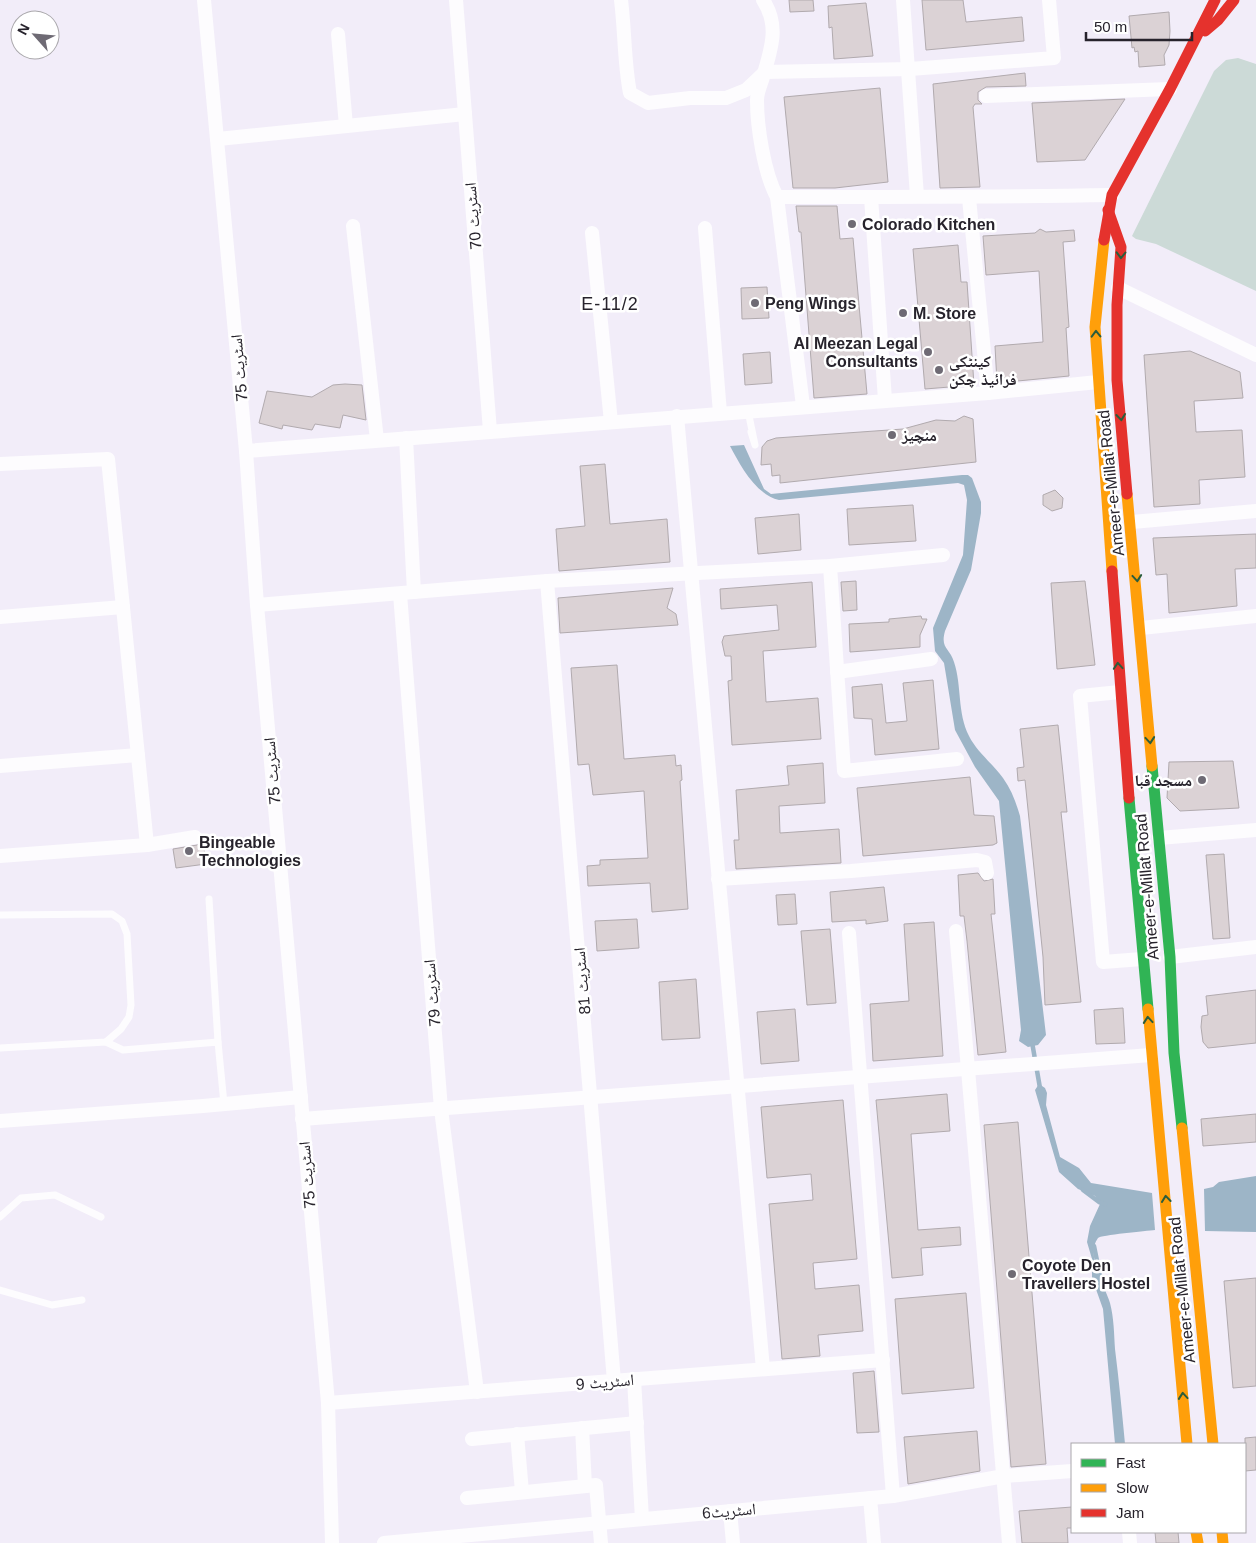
<svg xmlns="http://www.w3.org/2000/svg" width="1256" height="1543" viewBox="0 0 1256 1543" font-family="Arial,'Noto Naskh Arabic',sans-serif">
<style>
.green{fill:#ccdad7}
.water{fill:#9db5c7}
.lines{fill:none;stroke-linecap:round;stroke-linejoin:round}
.stream{stroke:#9db5c7;stroke-width:4.5}
.building{fill:#dbd2d5;stroke:#b1aaae}
.lane{stroke:#fdfcfe;stroke-width:7}
.street{stroke:#fdfcfe;stroke-width:14}
.fast{stroke:#30b455;stroke-width:11}
.slow{stroke:#ff9f0a;stroke-width:11}
.jam{stroke:#e5322d;stroke-width:11}
.oneway{stroke:#2b5d3c}
.poi-dot{fill:#6e6a74;stroke:#fff;stroke-width:2}
.labels{text-anchor:middle;dominant-baseline:central;stroke-width:5;stroke-linejoin:round;paint-order:stroke}
.street-label{font-size:16px;fill:#27232c;stroke:#fff}
.poi-label{font-size:16px;font-weight:bold;fill:#27232c;stroke:#fff;text-anchor:start}
.neighbourhood-label{font-size:18px;letter-spacing:1px;fill:#27232c;stroke:#fff}
</style>
<rect width="100%" height="100%" fill="#f2edf9"/>
<path class="green" d="M1238 58 1256 64V291L1156 244 1136 239 1132 236 1214 71 1226 60Z"/>
<g class="water">
<path d="M744 445 764 489 771 494 962 475H968L972 478 981 502V513L971 570 945 631C940 649 950 648 954 662 962 686 957 712 969 736 977 752 992 763 1003 778 1011 789 1016 802 1020 816L1046 1035 1038 1045 1028 1047 1019 1041 1021 1030 999 801 975 767 955 730 944 663 935 651 933 628 963 555 967 500 964 485 958 483 779 500C756 495 740 465 730 446Z"/>
<path d="M1039 1084 1045 1088 1047 1093 1046 1105 1060 1157 1079 1168 1091 1183 1152 1193 1155 1230C1147 1231 1100 1235 1098 1238 1085 1255 1105 1286 1110 1303 1114 1318 1114 1334 1115 1349 1119 1381 1122 1412 1125 1444H1115L1103 1309 1092 1278V1259L1087 1242 1090 1226 1100 1204 1095 1196 1078 1189 1059 1172 1035 1090Z"/>
<path d="M1256 1176V1232L1205 1231 1204 1189 1213 1187 1219 1182Z"/>
</g>
<g class="lines">
<g class="stream">
<path d="M1032 1042 1040 1088"/>
<path d="M1083 1190 1099 1202 1105 1204"/>
<path d="M1094 1246 1101 1280"/>
</g>
</g>
<g class="building">
<path d="M789 0H813L814 11 790 12Z"/>
<path d="M922 0H963L966 22 1022 17 1024 41 926 50Z"/>
<path d="M866 3 873 56 834 59 832 27 829 28 828 6Z"/>
<path d="M1169 12 1170 31 1169 45 1164 55 1165 65 1139 67 1138 51 1135 52 1134 47 1132 48 1129 16Z"/>
<path d="M1025 73 1026 86 986 87 978 92V100L982 104H975L973 107 980 187 940 188 933 84Z"/>
<path d="M880 88 888 182 835 188H793L784 97Z"/>
<path d="M1125 99 1085 160 1037 162 1032 103Z"/>
<path d="M796 206H837L840 239 853 238 867 394 814 398 801 232H799Z"/>
<path d="M1040 229 1046 232 1074 230 1075 241 1063 242 1069 327 1066 328 1069 376 997 383 995 346 1043 342 1039 271 986 275 983 236 1035 233Z"/>
<path d="M958 245 961 282H967L974 385 925 389 913 249Z"/>
<path d="M767 287 769 318 742 319 741 288Z"/>
<path d="M1190 351 1240 372 1243 398 1194 401 1196 432 1242 430 1245 477 1199 480 1200 504 1154 507 1144 355Z"/>
<path d="M770 352 772 383 745 385 743 354Z"/>
<path d="M345 384 362 385 366 420 343 415 340 428 315 424 312 430 283 425 282 429 259 423 267 391 312 397 333 385Z"/>
<path d="M964 416 973 419 976 462 780 483V475L772 476 771 464 761 465 762 447 767 441 776 438 903 429 936 420 955 421Z"/>
<path d="M605 464 610 524 667 519 670 562 559 571 556 529 585 526 580 466Z"/>
<path d="M1055 490 1063 498 1062 508 1052 511 1043 505V495Z"/>
<path d="M913 505 916 541 849 545 847 509Z"/>
<path d="M799 514 801 550 758 554 755 518Z"/>
<path d="M1256 534V568L1235 569 1237 606 1169 613 1167 574 1156 575 1153 538Z"/>
<path d="M856 581 857 610 843 611 841 582Z"/>
<path d="M1085 581 1095 665 1057 669 1051 583Z"/>
<path d="M812 582 816 647 763 651 766 702 818 698 821 739 732 745 728 681 732 680 731 656H725L722 642 724 636 779 630 777 605 721 609 720 589Z"/>
<path d="M673 588 667 608 676 614 678 625 560 633 558 598Z"/>
<path d="M921 616 922 619H927L920 635V647L850 652 849 624 889 622V619Z"/>
<path d="M617 665 624 759 675 755 676 766 681 765 682 780 680 781 688 909 652 912 650 883 588 886 587 866 600 865V860L648 858 644 791 593 795 589 764 578 765 571 668Z"/>
<path d="M933 680 939 749 875 755 872 719 854 718 852 687 882 684 886 723 907 721 903 683Z"/>
<path d="M1058 725 1067 812H1061L1081 1002 1045 1005 1043 957 1025 780 1018 781 1017 768 1024 767 1020 729Z"/>
<path d="M1233 761 1239 808 1180 811 1167 798 1169 762Z"/>
<path d="M823 763 825 803 779 806 780 833 839 829 841 863 736 869 734 840H739L736 790 789 785 787 766Z"/>
<path d="M970 777 974 815 994 816 997 843 993 845 863 856 857 788Z"/>
<path d="M203 841 206 864 176 868 173 849 197 845Z"/>
<path d="M1224 854 1230 938 1213 939 1206 855Z"/>
<path d="M978 873 984 881 993 879 995 914H991L1006 1052 978 1055 967 941 964 916H960L958 875Z"/>
<path d="M884 887 888 921 866 924V920L832 922 830 892Z"/>
<path d="M795 894 797 924 778 925 776 895Z"/>
<path d="M637 919 639 948 597 951 595 921Z"/>
<path d="M934 922 943 1056 873 1061 870 1004 909 1001 904 924Z"/>
<path d="M830 929 836 1003 807 1005 801 931Z"/>
<path d="M696 979 700 1038 662 1040 659 982Z"/>
<path d="M1256 990V1043L1208 1048 1203 1042 1201 1027 1202 1016 1208 1015 1206 996Z"/>
<path d="M1123 1008 1125 1043 1096 1044 1094 1010Z"/>
<path d="M795 1009 799 1061 761 1064 757 1012Z"/>
<path d="M947 1094 950 1131 911 1134 918 1230 960 1227 961 1245 921 1248 923 1275 892 1278 876 1100Z"/>
<path d="M843 1100 857 1259 813 1263 815 1289 859 1285 863 1331 818 1335 820 1356 782 1359 769 1204 813 1200 811 1174 767 1178 761 1107Z"/>
<path d="M1256 1114V1142L1203 1146 1201 1119Z"/>
<path d="M1018 1122 1046 1464 1011 1467 984 1125Z"/>
<path d="M1256 1278V1386L1233 1388 1224 1281Z"/>
<path d="M966 1293 974 1388 902 1394 895 1299Z"/>
<path d="M874 1371 879 1432 857 1433 853 1373Z"/>
<path d="M977 1431 980 1471 908 1484 904 1437Z"/>
<path d="M1256 1437V1470L1245 1471V1438Z"/>
<path d="M1072 1507V1528H1067L1068 1543H1022L1019 1511Z"/>
<path d="M1155 1532H1178L1179 1543H1156Z"/>
</g>
<g class="lines">
<g class="lane">
<path d="M748 411 755 445 751 432"/>
<path d="M209 899 218 1042"/>
<path d="M0 915 112 914 122 921 127 934 131 1005 129 1017 121 1029 106 1042 0 1048"/>
<path d="M106 1042 123 1050 218 1042 224 1104"/>
<path d="M0 1217 21 1198 55 1195 101 1217"/>
<path d="M0 1290 52 1305 82 1300"/>
</g>
<g class="street">
<path d="M204 0 246 451 257 605 328 1403 332 1543"/>
<path d="M456 0 490 431"/>
<path d="M621 0C625 31 624 62 630 93L648 103 690 98H726L746 90 765 72 910 69 1054 58 1049 0"/>
<path d="M763 0C780 26 771 49 763 77 761 84 757 92 757 100 757 127 764 173 777 197L803 406"/>
<path d="M903 0 917 196"/>
<path d="M338 34 346 126"/>
<path d="M986 96 1170 89"/>
<path d="M218 139 465 114"/>
<path d="M777 197C889 197 1000 197 1112 195"/>
<path d="M871 197 885 400"/>
<path d="M969 198 988 393"/>
<path d="M353 226 377 440"/>
<path d="M705 228 720 413"/>
<path d="M592 233 611 422"/>
<path d="M1118 288 1256 355"/>
<path d="M677 416 763 1369"/>
<path d="M406 438 414 592"/>
<path d="M246 451 988 393 1098 382"/>
<path d="M0 464 108 459 147 845"/>
<path d="M1132 522 1256 511"/>
<path d="M830 566 844 771 957 759"/>
<path d="M547 581 614 1381"/>
<path d="M400 594 441 1109 477 1392"/>
<path d="M257 605 547 581 830 566 943 555"/>
<path d="M0 617 123 607"/>
<path d="M1141 628 1256 616"/>
<path d="M837 672 931 659"/>
<path d="M1120 692 1080 696 1103 962 1142 959"/>
<path d="M0 766 138 755"/>
<path d="M1159 838 1256 830"/>
<path d="M0 856 147 845 195 837"/>
<path d="M718 879 851 871 977 860 985 862 987 873"/>
<path d="M956 931 1009 1543"/>
<path d="M849 933 893 1496"/>
<path d="M1170 957 1256 947"/>
<path d="M302 1119 1151 1055"/>
<path d="M0 1121 203 1106 301 1097"/>
<path d="M634 1379 642 1519"/>
<path d="M328 1403 883 1360"/>
<path d="M582 1428 585 1486"/>
<path d="M517 1434 522 1492"/>
<path d="M472 1439 637 1423"/>
<path d="M467 1498 596 1485 601 1543"/>
<path d="M870 1498 874 1543"/>
<path d="M730 1511 733 1543"/>
<path d="M1129 1532 1130 1543"/>
<path d="M384 1543 893 1496 1004 1476 1072 1471"/>
</g>
<g class="fast">
<path d="M1152 766 1170 957 1174 1053 1182 1128"/>
<path d="M1129 798 1148 1009"/>
</g>
<g class="slow">
<path d="M1104 240 1095 327 1112 571"/>
<path d="M1127 494 1152 766"/>
<path d="M1148 1009 1187 1444"/>
<path d="M1182 1128 1213 1444"/>
<path d="M1196 1532 1198 1543"/>
<path d="M1222 1532 1223 1543"/>
</g>
<g class="jam">
<path d="M1205 31 1218 20 1234 0"/>
<path d="M1108 210 1121 247 1117 305V380L1127 494"/>
<path d="M1104 240 1112 195 1170 89 1215 0"/>
<path d="M1112 571 1129 798"/>
</g>
</g>
<defs><path id="oneway-chevron" d="M-2-3.5L2.5 0L-2 3.5" fill="none" stroke-width="1.6" stroke-linecap="round" stroke-linejoin="round" transform="scale(1.25)"/></defs>
<g class="oneway">
<use href="#oneway-chevron" transform="translate(1121 255) rotate(91)"/>
<use href="#oneway-chevron" transform="translate(1096 334) rotate(-91)"/>
<use href="#oneway-chevron" transform="translate(1121 417) rotate(84)"/>
<use href="#oneway-chevron" transform="translate(1137 578) rotate(85)"/>
<use href="#oneway-chevron" transform="translate(1118 666) rotate(-94)"/>
<use href="#oneway-chevron" transform="translate(1150 740) rotate(85)"/>
<use href="#oneway-chevron" transform="translate(1148 1020) rotate(-95)"/>
<use href="#oneway-chevron" transform="translate(1166 1199) rotate(-96)"/>
<use href="#oneway-chevron" transform="translate(1183 1396) rotate(-95)"/>
</g>
<g class="poi-dot">
<circle cx="852" cy="224" r="5"/>
<circle cx="755" cy="303" r="5"/>
<circle cx="903" cy="313" r="5"/>
<circle cx="928" cy="352" r="5"/>
<circle cx="939" cy="370" r="5"/>
<circle cx="892" cy="435" r="5"/>
<circle cx="1202" cy="780" r="5"/>
<circle cx="189" cy="851" r="5"/>
<circle cx="1012" cy="1274" r="5"/>
</g>
<g class="labels">
<g class="street-label">
<text transform="translate(473 216) rotate(-95)">اسٹریٹ 70</text>
<text transform="translate(239 368) rotate(-95)">اسٹریٹ 75</text>
<text transform="translate(1111 483) rotate(-96)">Ameer-e-Millat Road</text>
<text transform="translate(272 771) rotate(-95)">اسٹریٹ 75</text>
<text transform="translate(1147 887) rotate(-95)">Ameer-e-Millat Road</text>
<text transform="translate(582 981) rotate(-95)">اسٹریٹ 81</text>
<text transform="translate(432 993) rotate(-95)">اسٹریٹ 79</text>
<text transform="translate(307 1175) rotate(-95)">اسٹریٹ 75</text>
<text transform="translate(1182 1290) rotate(-96)">Ameer-e-Millat Road</text>
<text transform="translate(605 1382) rotate(-5)">اسٹریٹ 9</text>
<text transform="translate(729 1511) rotate(-5)">اسٹریٹ6</text>
</g>
<g class="poi-label">
<text x="862" y="224">Colorado Kitchen</text>
<text x="765" y="303">Peng Wings</text>
<text x="913" y="313">M. Store</text>
<text x="918" y="343" text-anchor="end">Al Meezan Legal<tspan x="918" dy="18">Consultants</tspan></text>
<text x="949" y="361">کینٹکی<tspan x="949" dy="18">فرائیڈ چکن</tspan></text>
<text x="902" y="435">منچیز</text>
<text x="1192" y="780" text-anchor="end">مسجد قبا</text>
<text x="199" y="842">Bingeable<tspan x="199" dy="18">Technologies</tspan></text>
<text x="1022" y="1265">Coyote Den<tspan x="1022" dy="18">Travellers Hostel</tspan></text>
</g>
<g class="neighbourhood-label">
<text x="610" y="304">E-11/2</text>
</g>
</g>
<rect x="1071" y="1443" width="175" height="90" fill="#ffffff" stroke="#a9a7ab"/>
<rect x="1081" y="1459" width="25" height="8" fill="#30b455" stroke="#a9a7ab"/>
<text x="1116" y="1468" font-size="15" fill="#27232c">Fast</text>
<rect x="1081" y="1484" width="25" height="8" fill="#ff9f0a" stroke="#a9a7ab"/>
<text x="1116" y="1493" font-size="15" fill="#27232c">Slow</text>
<rect x="1081" y="1509" width="25" height="8" fill="#e5322d" stroke="#a9a7ab"/>
<text x="1116" y="1518" font-size="15" fill="#27232c">Jam</text>
<g transform="translate(35 35) rotate(297)"><circle r="24" fill="#ffffff" stroke="#a9a7ab"/>
<path d="M0-4L9 19L0 12L-9 19Z" fill="#6e6a74"/>
<text y="-8" font-size="14" font-weight="bold" text-anchor="middle" fill="#27232c">N</text>
</g>
<path d="M1086 32v8h106v-8" fill="none" stroke="#27232c" stroke-width="2.5"/>
<text x="1094" y="32" font-size="15" fill="#27232c" stroke="#ffffff" stroke-width="4" paint-order="stroke">50 m</text>
</svg>
